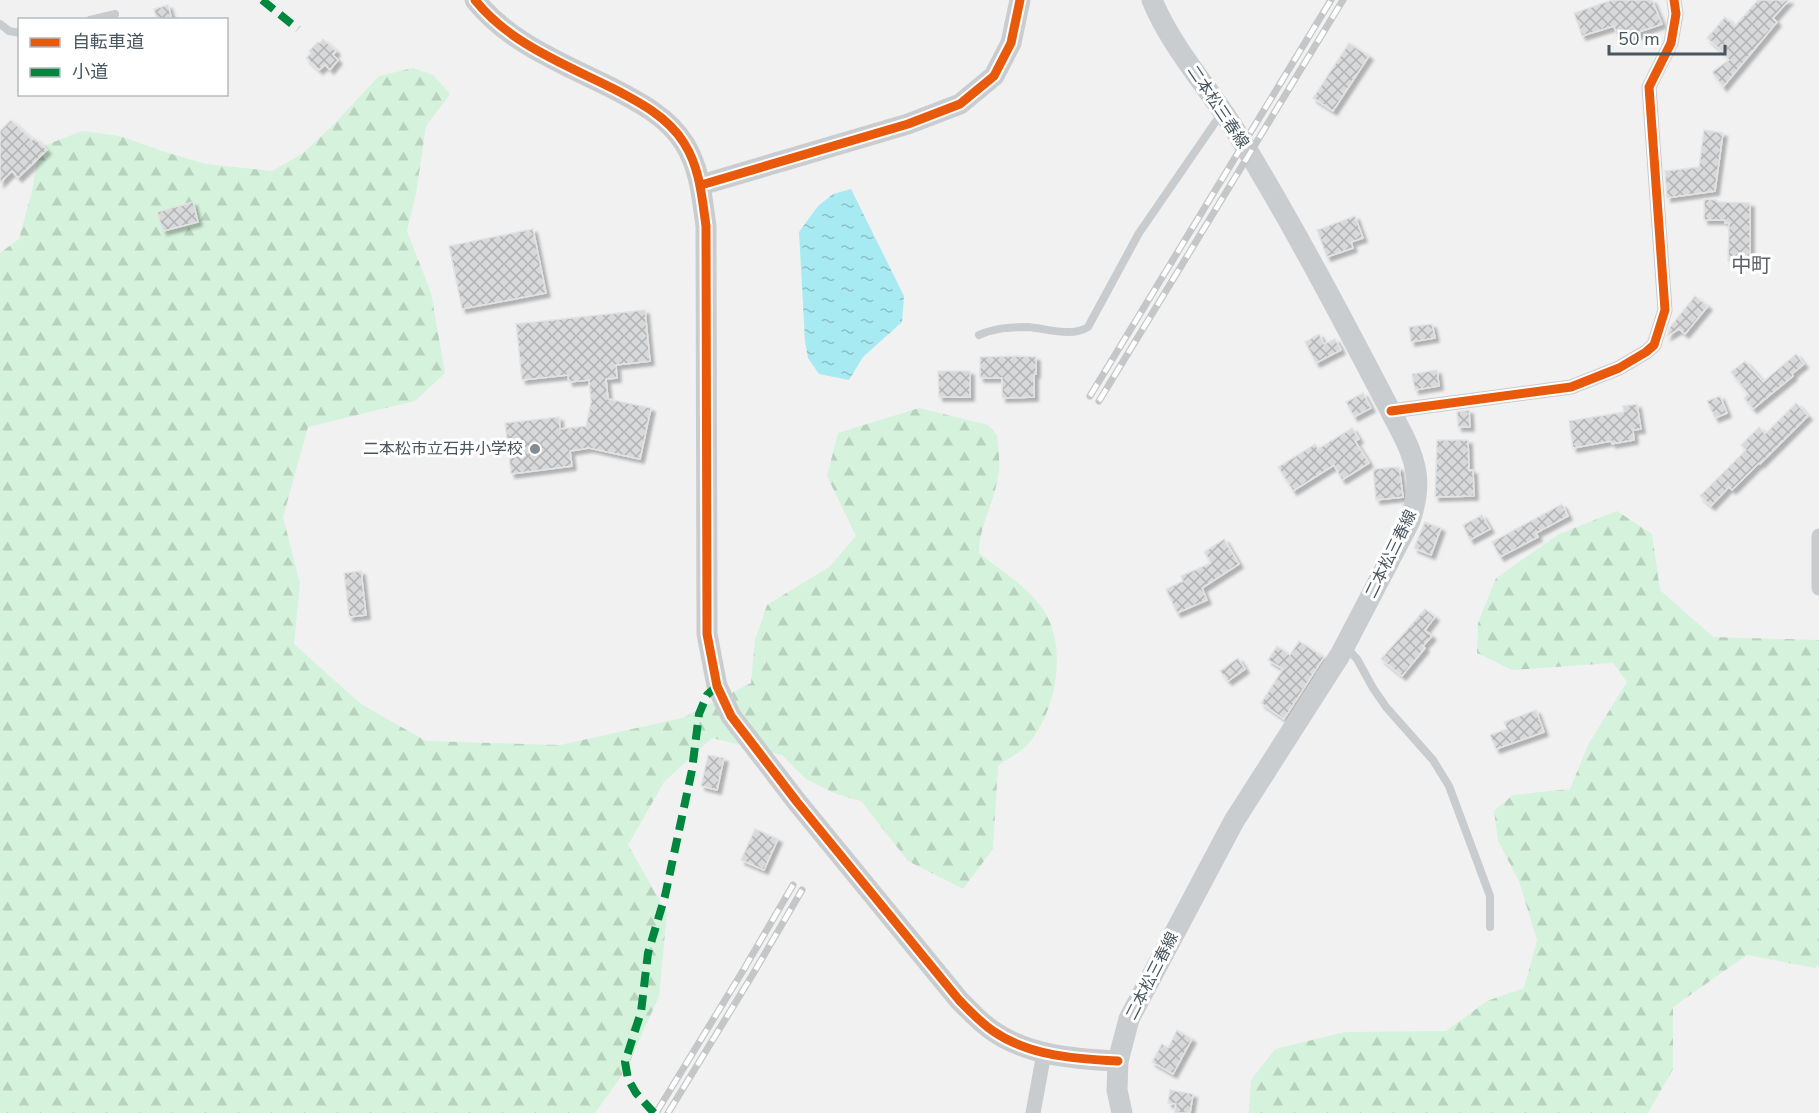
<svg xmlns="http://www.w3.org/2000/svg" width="1819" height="1113" viewBox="0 0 1819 1113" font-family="'Nunito Sans','Noto Sans JP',sans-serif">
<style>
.forest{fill:url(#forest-firs)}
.water{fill:url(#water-ripples)}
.building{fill:url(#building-cross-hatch);stroke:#e3e3e4;stroke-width:1.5;filter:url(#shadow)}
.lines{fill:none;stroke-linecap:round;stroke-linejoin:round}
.lane{stroke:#c8ccce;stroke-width:8}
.street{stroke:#c8ccce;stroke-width:15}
.secondary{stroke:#cacdd0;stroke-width:21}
.rail-casing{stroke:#c4c6c8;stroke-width:7}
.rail{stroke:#fff;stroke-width:4.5;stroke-dasharray:14;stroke-linecap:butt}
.quiet{stroke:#00873e;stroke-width:8;stroke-dasharray:15 8;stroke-linecap:butt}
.cycleway-casing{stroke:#fff;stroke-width:13}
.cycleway{stroke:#e8590c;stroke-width:9}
.poi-dot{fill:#838c92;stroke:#fff;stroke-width:2}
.labels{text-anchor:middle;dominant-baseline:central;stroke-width:6;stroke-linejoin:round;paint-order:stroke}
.street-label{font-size:16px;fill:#47565f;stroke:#fff}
.poi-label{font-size:16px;fill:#47565f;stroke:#fff;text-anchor:end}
.quarter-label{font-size:20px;fill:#5c6166;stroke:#fff}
</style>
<defs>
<pattern id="forest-firs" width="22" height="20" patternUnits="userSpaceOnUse" patternTransform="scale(1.5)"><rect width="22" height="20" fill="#d5f2dc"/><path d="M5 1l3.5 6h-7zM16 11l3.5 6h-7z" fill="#b8d2bf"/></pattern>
<pattern id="water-ripples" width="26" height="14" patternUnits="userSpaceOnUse" patternTransform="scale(1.5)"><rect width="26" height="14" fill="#a8eaf1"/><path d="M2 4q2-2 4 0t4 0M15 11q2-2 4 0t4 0" fill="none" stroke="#8bc0c6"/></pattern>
<pattern id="building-cross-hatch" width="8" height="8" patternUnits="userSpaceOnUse" patternTransform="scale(1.5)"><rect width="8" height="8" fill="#d8d9da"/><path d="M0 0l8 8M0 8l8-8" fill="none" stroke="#b1b3b4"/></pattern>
<filter id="shadow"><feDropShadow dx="4" dy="4" stdDeviation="1.5" flood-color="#0004"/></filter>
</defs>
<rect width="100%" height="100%" fill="#f2f1f1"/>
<g class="forest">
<path d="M413 68 433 75 450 94 426 126 416 194 407 231 431 293 445 373 415 401 308 427 283 517 300 583 294 644 361 704 426 741 560 745 682 718 751 683 755 640 767 605 829 567 856 536 827 476 838 433 919 408 988 425 997 435C998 446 1000 458 999 469 997 498 979 524 979 553 1001 571 1028 586 1044 611 1068 648 1056 712 1028 744 1020 753 1007 759 998 766L993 849 963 889 908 861 861 801 836 794 806 779 782 755 712 738 664 782 628 845 667 913 659 996 627 1068 595 1113H0V253L19 239 32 191 37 159 46 145 82 131 120 136 165 152 206 164 272 171 302 154 334 124 379 76Z"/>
<path d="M1617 511 1652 534 1660 590 1713 637 1819 640V965L1815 968 1747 955 1673 1007V1069L1648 1113H1249L1251 1080 1275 1049 1345 1032 1446 1031 1487 1001 1524 988 1537 940 1519 881 1498 841 1494 811 1513 795 1570 789 1589 743 1627 682 1613 663 1512 670 1477 653 1478 623 1496 578 1559 534Z"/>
</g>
<path class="water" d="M851 189 904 296 902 322 863 357 849 380 819 374 808 358 805 341 799 232 818 206 833 194Z"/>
<g class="building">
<path d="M1612 0H1652L1662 24 1639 32 1640 34 1619 41 1614 26 1582 36 1574 13Z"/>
<path d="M1758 0H1789L1773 18 1777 22 1723 87 1712 72 1729 60 1725 56 1726 55 1707 38 1725 17 1735 26Z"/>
<path d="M168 5 172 20H157L154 9Z"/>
<path d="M323 39 336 51 333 55 338 60 330 70 325 65 319 70 306 58 311 53 309 51 318 42 320 43Z"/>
<path d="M1349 43 1369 56 1333 111 1313 98Z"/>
<path d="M11 120 32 140 34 138 47 150 18 178 12 171 0 183V131Z"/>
<path d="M1704 130 1723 133 1715 191 1667 198 1665 171 1699 167Z"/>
<path d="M1704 199 1717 200V202L1750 203V262L1728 261 1729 223H1725V220H1704Z"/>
<path d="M193 202 198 222 163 231 157 212Z"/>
<path d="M1355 216 1363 238 1351 242 1353 248 1327 257 1317 230Z"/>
<path d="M533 229 546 293 462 309 449 246Z"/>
<path d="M1695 296 1708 306 1685 334 1679 329 1667 336 1670 327Z"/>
<path d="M645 310 650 361 616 365 617 378 606 379 608 399 651 408 640 459 589 448 570 451 572 466 511 474 505 423 559 417 560 429 586 426 591 402 589 380 569 382 568 375 522 380 516 324Z"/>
<path d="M1432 324 1435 338 1411 342 1409 327Z"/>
<path d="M1319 334 1324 344 1335 339 1341 350 1316 363 1305 342Z"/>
<path d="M1796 354 1804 364 1792 374 1793 376 1753 409 1744 398 1748 394 1731 372 1745 361 1763 382Z"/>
<path d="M1019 356 1036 357V374H1034V397L1002 398V378H980V357Z"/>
<path d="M1437 370 1439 386 1415 390 1412 374Z"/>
<path d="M938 371H970V397H939Z"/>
<path d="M1363 393 1371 408 1354 417 1346 402Z"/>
<path d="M1720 396 1727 413 1715 418 1707 401Z"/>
<path d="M1796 403 1808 416 1760 464 1759 463 1732 490 1729 487 1711 506 1700 496 1746 450 1741 445 1759 427 1765 434Z"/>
<path d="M1637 404 1641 429 1633 430 1634 440 1612 444 1611 441 1573 448 1569 421 1624 412 1623 406Z"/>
<path d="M1469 410 1470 427H1458L1457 412Z"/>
<path d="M1352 428 1359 439 1355 441 1369 463 1342 480 1334 465 1293 491 1278 467 1315 444 1318 449Z"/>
<path d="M1437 440H1468L1469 470H1473L1474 496 1435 497Z"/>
<path d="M1399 467 1403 497 1376 500 1373 469Z"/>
<path d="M1562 504 1568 516 1536 533 1538 537 1500 557 1492 542Z"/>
<path d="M1482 515 1490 529 1470 540 1463 525Z"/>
<path d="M1425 522 1441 528 1431 555 1414 548Z"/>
<path d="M1224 539 1239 564 1202 588 1207 600 1177 613 1166 589 1183 581 1181 576 1211 563 1204 552Z"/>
<path d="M361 571 366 615 349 617 344 573Z"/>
<path d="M1425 609 1435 617 1425 630 1432 636 1423 646 1425 648 1402 676 1381 659Z"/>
<path d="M1299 641 1324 657 1284 719 1261 703 1283 669 1268 660 1277 646 1290 655Z"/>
<path d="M1238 658 1245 669 1228 681 1220 671Z"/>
<path d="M1536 710 1544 732 1496 749 1490 735 1507 729 1504 722Z"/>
<path d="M708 755 724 758 717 790 701 786Z"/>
<path d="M755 829 778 839 764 870 741 860Z"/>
<path d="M1177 1030 1192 1039 1173 1074 1152 1062 1162 1044 1168 1048Z"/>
<path d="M1170 1090 1193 1094 1190 1113H1174L1176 1104 1168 1103Z"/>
</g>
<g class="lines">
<g class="lane">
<path d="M90 20 115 14"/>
<path d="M0 24 9 31 20 33"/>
<path d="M979 335C995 328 1010 327 1027 327 1046 328 1071 338 1088 327L1139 233 1221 114"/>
<path d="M1345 646 1357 659 1373 688 1386 707 1433 760 1449 786 1490 896V927"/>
</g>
<g class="street">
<path d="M1391 411 1571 387 1619 368 1646 352 1654 345 1665 310 1649 87 1671 43 1676 14 1674 0"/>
<path d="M1819 536V588"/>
<path d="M1033 1113 1044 1053"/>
</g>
<g class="secondary">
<path d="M475 0C509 43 564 64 612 88 639 102 668 117 684 143 700 168 702 198 706 226L707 634 717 686 731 716 797 802 959 1000C970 1011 981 1023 993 1031 1029 1056 1076 1059 1118 1061"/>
<path d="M701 185 908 124 960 104 994 76 1011 43 1020 0"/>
<path d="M1122 1113 1117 1090 1118 1061 1129 1019 1234 821 1340 655 1410 521C1421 487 1419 467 1403 435 1351 335 1299 235 1240 138 1212 91 1173 51 1152 0"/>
</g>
<g class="rail-casing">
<g id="rail">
<path d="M1090 396 1331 0"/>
<path d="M1099 401 1343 0"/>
<path d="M656 1113 744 969 793 885"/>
<path d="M668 1113 753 974 802 890"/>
</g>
</g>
<use href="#rail" class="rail"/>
<g class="quiet">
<path d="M262 0 298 29"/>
<path d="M654 1113 636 1093 628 1079 625 1062 641 1012 648 953 665 896 692 770 699 714 707 695 717 686"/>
</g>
<g class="cycleway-casing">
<g id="cycleway">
<path d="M475 0C509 43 564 64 612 88 639 102 668 117 684 143 700 168 702 198 706 226L707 634 717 686 731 716 797 802 959 1000C970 1011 981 1023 993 1031 1029 1056 1076 1059 1118 1061"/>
<path d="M701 185 908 124 960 104 994 76 1011 43 1020 0"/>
<path d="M1391 411 1571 387 1619 368 1646 352 1654 345 1665 310 1649 87 1671 43 1676 14 1674 0"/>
</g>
</g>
<use href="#cycleway" class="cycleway"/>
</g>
<circle class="poi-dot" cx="535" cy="449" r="6"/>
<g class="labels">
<g class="street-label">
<text transform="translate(1218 107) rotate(56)">二本松三春線</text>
<text transform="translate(1391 554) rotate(-64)">二本松三春線</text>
<text transform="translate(1152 976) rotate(-63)">二本松三春線</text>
</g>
<g class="poi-label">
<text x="523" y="449">二本松市立石井小学校</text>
</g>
<g class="quarter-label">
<text x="1751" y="265">中町</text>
</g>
</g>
<rect x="18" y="18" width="210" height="78" fill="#ffffff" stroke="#b5bbbf" stroke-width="1.5"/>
<rect x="30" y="38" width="30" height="9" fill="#e8590c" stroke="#b5bbbf" stroke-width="1.5"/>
<text x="72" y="48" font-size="18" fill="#47565f">自転車道</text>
<rect x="30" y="68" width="30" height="9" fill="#00873e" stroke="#b5bbbf" stroke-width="1.5"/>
<text x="72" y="78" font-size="18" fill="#47565f">小道</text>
<path d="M1609 45v9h116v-9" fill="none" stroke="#47565f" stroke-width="3"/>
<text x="1618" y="45" font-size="18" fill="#47565f" stroke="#ffffff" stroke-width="4.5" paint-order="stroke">50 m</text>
</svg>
